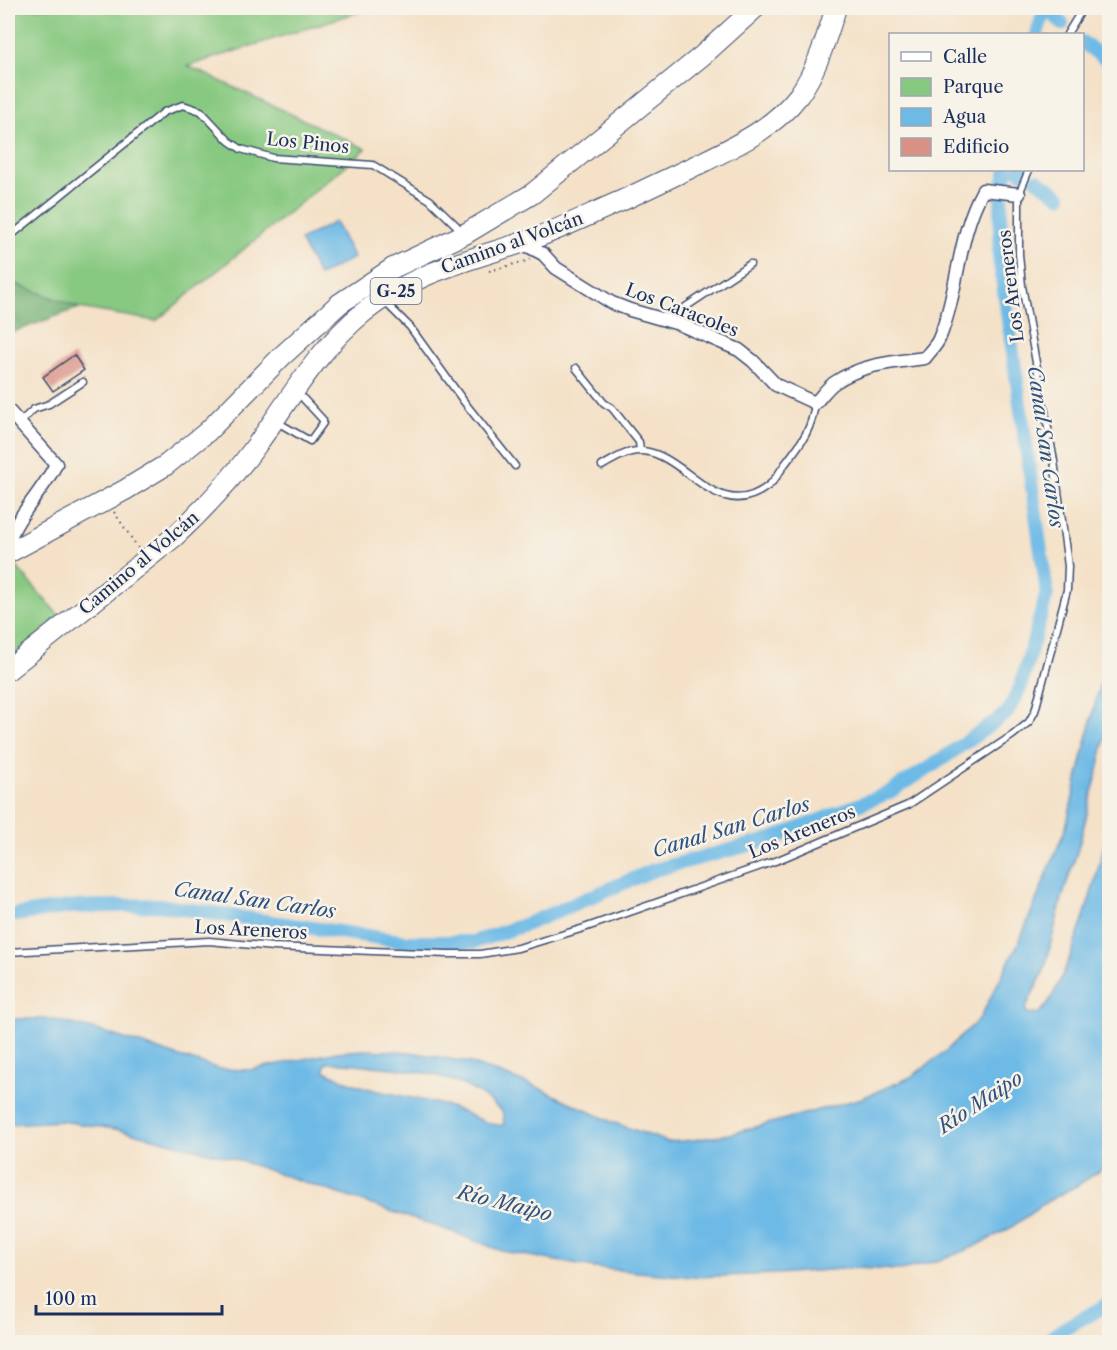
<svg xmlns="http://www.w3.org/2000/svg" width="1117" height="1350" viewBox="0 0 1117 1350" font-family="'Libre Caslon Text',serif">
<style>
.green{fill:#88c981;stroke:#527c70;stroke-width:1.5}
.forest{fill:#6ead6f;stroke:#446e66;stroke-width:1.5}
.water{fill:#6dbae6;stroke:#4474a2;stroke-width:1.5;fill-rule:evenodd}
.lines{fill:none;stroke-linecap:round;stroke-linejoin:round}
.canal{stroke:#6dbae6;stroke-width:14}
.building{fill:#d99085}
.service-casing{stroke:#3c4a6e;stroke-width:9}
.minor-casing{stroke:#3c4a6e;stroke-width:15}
.primary-casing{stroke:#3c4a6e;stroke-width:22}
.path{stroke:#3c4a6e;stroke-width:2;stroke-dasharray:1.5 4.5;stroke-linecap:butt}
.service{stroke:#fff;stroke-width:6}
.minor{stroke:#fff;stroke-width:12}
.primary{stroke:#fff;stroke-width:20}
.labels{text-anchor:middle;dominant-baseline:central;stroke-width:5;stroke-linejoin:round;paint-order:stroke}
.shield{fill:#f7f3e8;stroke:#5d6a87;stroke-width:1.5}
.shield-label{font-size:16px;font-weight:bold;fill:#1b2f5e}
.street-label{font-size:18px;fill:#1b2f5e;stroke:#f7f3e8}
.water-label{font-size:20px;font-style:italic;fill:#305280;stroke:#f7f3e8}
</style>
<rect width="100%" height="100%" fill="#f7f3e8"/>
<filter id="ink" filterUnits="userSpaceOnUse"><feTurbulence type="fractalNoise" baseFrequency=".0167" numOctaves="2"/><feDisplacementMap in="SourceGraphic" scale="12" xChannelSelector="R" yChannelSelector="G"/><feConvolveMatrix kernelMatrix="1 2 1 2 8 2 1 2 1" color-interpolation-filters="sRGB"/></filter>
<filter id="wash" filterUnits="userSpaceOnUse"><feTurbulence type="fractalNoise" baseFrequency=".008" numOctaves="4" result="noise"/><feDisplacementMap in="SourceGraphic" scale="24" xChannelSelector="R" yChannelSelector="G"/><feGaussianBlur stdDeviation="1.35" result="paint"/><feColorMatrix in="noise" values="0 0 0 0 0 0 0 0 0 0 0 0 0 0 0 0 0 1.4 0 .05"/><feComposite in="paint" operator="in"/></filter>
<g filter="url(#wash)">
<rect width="100%" height="100%" fill="#f4e1c7"/>
<g class="green">
<path d="M8 8H371L188 66 366 149 156 321 79 308 8 281Z"/>
<path d="M15 565 60 617 8 660V569Z"/>
</g>
<path class="forest" d="M8 281 79 308 8 334Z"/>
<g class="water">
<path d="M335 222 354 258 319 276 300 240Z"/>
<path d="M1109 668V720L1099 766 1078 849 1062 898 1044 971 1025 1009 1028 1014C1033 1015 1037 1015 1041 1011 1066 989 1104 857 1109 821V1164L1078 1185 1048 1201 1010 1228 976 1246 941 1260 901 1270 854 1268 777 1274 693 1277 595 1268 502 1251 447 1230 232 1158 121 1130 61 1121 8 1124V1019H51L97 1030 180 1057 220 1069 250 1070 337 1052 364 1050 411 1052 434 1056 470 1063 537 1087 612 1122 668 1142 693 1140 730 1134 862 1098 911 1077 947 1050 980 1018 1020 940 1066 827 1099 687ZM326 1063C341 1062 357 1064 372 1066 420 1070 469 1077 503 1113L504 1125C487 1127 461 1109 443 1105 400 1093 365 1094 324 1070Z"/>
</g>
<g class="lines">
<g class="canal">
<path d="M1049 8 1062 24"/>
<path d="M1037 34 1045 8"/>
<path d="M1082 42 1108 61"/>
<path d="M1019 170 1024 173"/>
<path d="M1037 180 1060 196"/>
<path d="M8 916 70 907 158 905 407 942H474L527 924 654 870 772 839 888 793 935 764 1007 713 1020 688 1047 593 999 256 1002 189 1007 170"/>
<path d="M1046 1342C1066 1323 1088 1318 1110 1303"/>
</g>
</g>
<g id="blocks">
<path class="building" d="M74 355 84 370 53 391 43 377Z"/>
</g>
</g>
<g filter="url(#ink)">
<use href="#blocks" fill-opacity="0" stroke="#3c4a6e" stroke-width="1.5"/>
<g class="lines">
<g class="service-casing">
<g id="service">
<path d="M1067 34 1083 8"/>
<path d="M8 238 164 112 183 105 201 111 229 141 241 149 273 158 373 165 430 200 463 232"/>
<path d="M385 302 410 327 465 403 515 466"/>
<path d="M666 320 750 264"/>
<path d="M576 368 604 403 612 408 639 442 640 451"/>
<path d="M277 422 310 441 323 423V420L300 395 298 390"/>
<path d="M19 423 34 409 49 404 83 382"/>
<path d="M602 466C611 461 621 454 631 452 681 441 713 529 768 486 775 481 780 471 785 464 801 443 812 430 815 403"/>
<path d="M8 952 209 941 273 947 447 954H480L518 948 584 928 778 860 908 805 1013 735 1029 722 1035 711 1067 590 1068 566 1054 461 1022 286 1019 254V194L1029 170"/>
</g>
</g>
<g class="minor-casing">
<g id="minor">
<path d="M522 243 543 254 556 268 612 303 630 310 679 324 739 350 753 361 776 385 815 403C821 397 827 388 834 383 861 364 893 362 925 358 929 352 936 346 939 339 959 291 957 236 983 190L1019 194"/>
<path d="M8 410 56 464C43 492 16 515 8 544"/>
</g>
</g>
<g class="primary-casing">
<g id="primary">
<path d="M8 553 125 490 166 465 207 432 282 356 339 304 393 268 465 234 532 194 703 55 755 8"/>
<path d="M8 670 174 537C204 509 232 479 256 446 290 399 318 349 364 312 414 273 463 262 521 243 555 232 588 215 621 201 647 189 673 176 699 164 737 145 773 129 799 95 818 68 826 38 836 8"/>
</g>
</g>
<g class="path">
<path d="M489 271 530 260"/>
<path d="M114 512 138 548"/>
</g>
<use href="#service" class="service"/>
<use href="#minor" class="minor"/>
<use href="#primary" class="primary"/>
</g>
</g>
<g class="labels">
<rect class="shield" x="370.5" y="278" width="51" height="26" rx="4.5"/>
<g class="shield-label">
<text x="396" y="291">G-25</text>
</g>
<g class="street-label">
<text transform="translate(308 143) rotate(6)">Los Pinos</text>
<text transform="translate(512 243) rotate(-20)">Camino al Volcán</text>
<text transform="translate(1011 286) rotate(-97)">Los Areneros</text>
<text transform="translate(682 310) rotate(21)">Los Caracoles</text>
<text transform="translate(139 563) rotate(-40)">Camino al Volcán</text>
<text transform="translate(802 832) rotate(-22)">Los Areneros</text>
<text transform="translate(251 930) rotate(3)">Los Areneros</text>
</g>
<g class="water-label">
<text transform="translate(1046 447) rotate(82)">Canal San Carlos</text>
<text transform="translate(731 827) rotate(-17)">Canal San Carlos</text>
<text transform="translate(255 900) rotate(8)">Canal San Carlos</text>
<text transform="translate(980 1102) rotate(-33)">Río Maipo</text>
<text transform="translate(505 1203) rotate(14)">Río Maipo</text>
</g>
</g>
<rect width="1117" height="1350" fill="none" stroke="#f7f3e8" stroke-width="30"/>
<rect x="889" y="33" width="195" height="138" fill="#f7f3e8" stroke="#9fa5b1" stroke-width="1.5"/>
<rect x="901" y="52" width="30" height="9" fill="#ffffff" stroke="#9fa5b1" stroke-width="1.5"/>
<text x="943" y="63" font-size="18" fill="#1b2f5e">Calle</text>
<rect x="901" y="78" width="30" height="18" fill="#88c981" stroke="#9fa5b1" stroke-width="1.5"/>
<text x="943" y="93" font-size="18" fill="#1b2f5e">Parque</text>
<rect x="901" y="108" width="30" height="18" fill="#6dbae6" stroke="#9fa5b1" stroke-width="1.5"/>
<text x="943" y="123" font-size="18" fill="#1b2f5e">Agua</text>
<rect x="901" y="138" width="30" height="18" fill="#d99085" stroke="#9fa5b1" stroke-width="1.5"/>
<text x="943" y="153" font-size="18" fill="#1b2f5e">Edificio</text>
<path d="M36 1305v9h186v-9" fill="none" stroke="#1b2f5e" stroke-width="3"/>
<text x="45" y="1305" font-size="18" fill="#1b2f5e" stroke="#f7f3e8" stroke-width="4.5" paint-order="stroke">100 m</text>
</svg>
